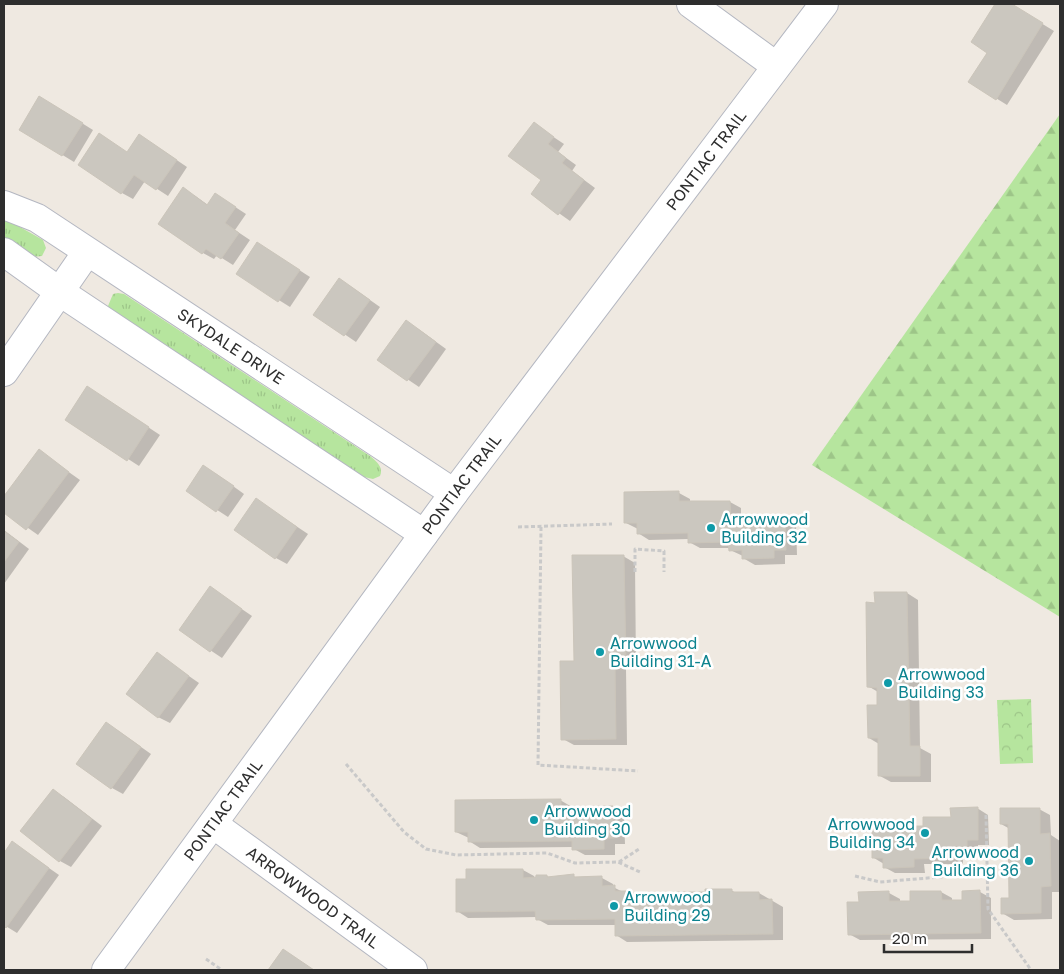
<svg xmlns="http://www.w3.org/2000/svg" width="1064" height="974" viewBox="0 0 1064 974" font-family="'Golos Text',sans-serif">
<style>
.grass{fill:url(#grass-tufts)}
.forest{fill:url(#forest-firs)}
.park{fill:url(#park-crowns)}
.shadow{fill:#0003}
.building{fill:#cbc7bf;stroke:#cbc5ba}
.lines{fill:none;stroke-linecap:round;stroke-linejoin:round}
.street-casing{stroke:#b4b7c1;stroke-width:30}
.secondary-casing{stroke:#b4b7c1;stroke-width:30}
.path{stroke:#c9c9c9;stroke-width:3;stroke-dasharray:4 2.5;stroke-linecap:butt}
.street{stroke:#fff;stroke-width:28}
.secondary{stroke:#fff;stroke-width:28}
.culture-dot{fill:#0f9aa8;stroke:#fff;stroke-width:2}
.labels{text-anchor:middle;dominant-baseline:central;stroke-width:5;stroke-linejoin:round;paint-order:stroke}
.street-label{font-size:16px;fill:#2e2e2e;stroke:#fff}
.culture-label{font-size:16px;fill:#0d838f;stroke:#fff;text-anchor:start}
</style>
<defs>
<pattern id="grass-tufts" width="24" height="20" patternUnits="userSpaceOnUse" patternTransform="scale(1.25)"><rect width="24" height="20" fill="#b6e59e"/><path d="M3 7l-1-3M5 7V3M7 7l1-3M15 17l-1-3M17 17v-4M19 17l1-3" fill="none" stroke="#9dc588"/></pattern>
<pattern id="forest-firs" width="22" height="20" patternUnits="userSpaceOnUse" patternTransform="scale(1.25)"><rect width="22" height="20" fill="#b6e59e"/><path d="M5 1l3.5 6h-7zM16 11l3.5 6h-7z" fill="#9dc588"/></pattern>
<pattern id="park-crowns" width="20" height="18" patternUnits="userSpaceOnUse" patternTransform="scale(1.25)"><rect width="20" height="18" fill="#b6e59e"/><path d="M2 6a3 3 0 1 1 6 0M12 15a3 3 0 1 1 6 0" fill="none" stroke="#9dc588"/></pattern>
</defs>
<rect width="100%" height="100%" fill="#efe9e1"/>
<g class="grass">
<path d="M4 218 43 240 46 248 42 256C26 259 15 246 4 237Z"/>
<path d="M118 293 124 294 370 456C376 461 384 467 380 476L373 479 364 477 111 311 108 306 113 294Z"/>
</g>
<path class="forest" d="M1060 114V617L812 465Z"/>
<path class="park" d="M1031 699 1033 763 1000 764 997 700Z"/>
<g class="shadow">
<path d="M997 4H1010L1054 31 1007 105 970 82 988 52 973 42Z"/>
<path d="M51 104 93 130 74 162 20 129Z"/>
<path d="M534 124 564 144 558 152 576 165 572 171 595 188 570 221 532 194 542 180Z"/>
<path d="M150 142 187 167 168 196 145 181 133 199 122 193 128 153Z"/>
<path d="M194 195 208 205 226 201 246 214 235 230 250 240 233 265 217 255 214 259 203 253Z"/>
<path d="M268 250 310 277 290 307 237 274Z"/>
<path d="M350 286 380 307 356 342 315 314Z"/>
<path d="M417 328 446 349 419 387 379 360Z"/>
<path d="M98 394 160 435 139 466 66 419Z"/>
<path d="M39 451 80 480 38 535 4 511V498Z"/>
<path d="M215 473 244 494 228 517 188 491Z"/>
<path d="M679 493 690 499V502H730L741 508V519L785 518 796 525 797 555H785V564L755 565 743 558V556L730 550V548H700L689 542V539L649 540 638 533V529L626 523Z"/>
<path d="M257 500 308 534 287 564 276 558Z"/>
<path d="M4 530 29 549 4 584Z"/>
<path d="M623 556 635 563 636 668H626L627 745H574L563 739 575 663Z"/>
<path d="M211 588 252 616 222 658 180 630Z"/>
<path d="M907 593 918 600 920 748 931 754V782H891L880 776 879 744 869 738 878 706V692L868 686 876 604Z"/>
<path d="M157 654 199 683 170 723 158 717Z"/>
<path d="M117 730 151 754 123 794 112 788Z"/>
<path d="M53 791 64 797 102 826 71 867 60 861 22 831Z"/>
<path d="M560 800 572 807H613L624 814 625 844H615V855H585L574 849 573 847 480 848 469 841V838L456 832Z"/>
<path d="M977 808 988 815 989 845H978V853H963V864H924L925 873H895L884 867V864L874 858 925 828Z"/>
<path d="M1039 809 1050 815 1051 835 1060 841V892H1052V919L1014 920 1002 913 1010 899V829L1001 824Z"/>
<path d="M13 843 59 875 17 933 4 925V855Z"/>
<path d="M523 870 534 876V878L547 876 550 878 573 876 577 878H602L613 884V887L625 893 630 894H655L666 901V903L677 902 703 894 731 890 736 893H759L783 907V940L627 942 616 935V925H548L537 919V917L468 918 457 911 468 880Z"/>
<path d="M941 892 952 898V901H964L980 892 991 898V939L860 940 849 934 860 903 889 893 900 899V902H912Z"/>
</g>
<g class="building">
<path d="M995 4H1012L1043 23 996 100 968 82 987 53 971 42Z"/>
<path d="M39 96 83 123 62 156 19 130Z"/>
<path d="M534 122 554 137 548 144 566 158 562 163 584 180 558 215 531 194 541 180 508 156Z"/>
<path d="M99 133 127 152 139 134 177 160 156 190 134 175 121 194 78 165Z"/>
<path d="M183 187 207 205 215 193 236 207 225 223 239 233 221 259 206 249 202 254 158 224Z"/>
<path d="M257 242 300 270 278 302 236 274Z"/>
<path d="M339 278 370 300 344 336 313 315Z"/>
<path d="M406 320 436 342 407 381 377 360Z"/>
<path d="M87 386 149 427 127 461 65 420Z"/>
<path d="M39 449 69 472 26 530 4 513V496Z"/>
<path d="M203 465 234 486 216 512 186 491Z"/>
<path d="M679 491V501H730L731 518 785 517 786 550H774V558L742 559V550L729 551 728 542 688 543V533L637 534V523H624V492Z"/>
<path d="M256 498 297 527 275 559 234 530Z"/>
<path d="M4 531 19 542 4 562Z"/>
<path d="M572 555H624L626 662 615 663 616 739 561 740 560 661H574Z"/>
<path d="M210 586 242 609 210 652 179 630Z"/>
<path d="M874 592H907L910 746H920V776H878V738H868L867 705H877V688L867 687 866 602 875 603Z"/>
<path d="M157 652 189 676 158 718 126 694Z"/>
<path d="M106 722 141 747 111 789 76 764Z"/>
<path d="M53 789 92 819 59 862 20 831Z"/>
<path d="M561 799V807L613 806 614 838H604V849L572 850V841L468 842V832H455V800Z"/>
<path d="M978 807V840H967V847H952V858L914 859V867L892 868H883V858H872V827L923 826V817H951L950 808Z"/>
<path d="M1000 808H1040V834L1050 833 1051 886 1041 887V913L1001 914V898H1009L1008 824H1000Z"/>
<path d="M12 841 49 868 6 928 4 926V853Z"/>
<path d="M466 869H523V878L536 877V875H547V877L574 874V877L602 876V886L615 885V891H627V893H655L656 901H676V892H705V889H732V892H759V900L772 899 773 934 615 936V919L536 920 535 911 456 912V879H466Z"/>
<path d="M980 890 981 933 848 935 847 902H859L858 892 889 891V901H910V891H941L942 900H962V891Z"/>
<path d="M283 949 314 970H268Z"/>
</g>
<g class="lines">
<g class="street-casing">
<g id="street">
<path d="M691 4 776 66"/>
<path id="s1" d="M4 205 37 218 454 493"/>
<path d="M4 252 60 292 424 534"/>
<path d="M4 372 87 252"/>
<path id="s2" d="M213 824 413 970"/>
</g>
</g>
<g class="secondary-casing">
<g id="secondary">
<path id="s3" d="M106 970 454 493 824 4"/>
</g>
</g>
<g class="path">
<path d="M518 527 612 524"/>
<path d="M541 527 538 765 638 771"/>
<path d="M635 572V549L664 551V572"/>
<path d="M346 764 404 832 426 849 456 855 547 853 575 863 618 862 640 872"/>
<path d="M986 815 988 909 1031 970"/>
<path d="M619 862 639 849"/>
<path d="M855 876 880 882 964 875 971 870 987 869"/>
<path d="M206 959 222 970"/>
</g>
<use href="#street" class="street"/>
<use href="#secondary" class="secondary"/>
</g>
<g class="culture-dot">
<circle cx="711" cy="528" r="5"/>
<circle cx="600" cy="652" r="5"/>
<circle cx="888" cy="683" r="5"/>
<circle cx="534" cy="820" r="5"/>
<circle cx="925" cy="833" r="5"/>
<circle cx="1029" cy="861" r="5"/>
<circle cx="614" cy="906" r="5"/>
</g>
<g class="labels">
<g class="street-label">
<text stroke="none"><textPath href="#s3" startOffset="1008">PONTIAC TRAIL</textPath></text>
<text stroke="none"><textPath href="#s1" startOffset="268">SKYDALE DRIVE</textPath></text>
<text stroke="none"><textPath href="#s3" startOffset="602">PONTIAC TRAIL</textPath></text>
<text stroke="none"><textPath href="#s3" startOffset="198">PONTIAC TRAIL</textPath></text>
<text stroke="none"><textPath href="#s2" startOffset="124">ARROWWOOD TRAIL</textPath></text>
</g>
<g class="culture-label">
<text x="721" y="519">Arrowwood<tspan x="721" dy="18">Building 32</tspan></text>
<text x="610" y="643">Arrowwood<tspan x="610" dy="18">Building 31-A</tspan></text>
<text x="898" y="674">Arrowwood<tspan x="898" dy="18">Building 33</tspan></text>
<text x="544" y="811">Arrowwood<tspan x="544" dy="18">Building 30</tspan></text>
<text x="915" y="824" text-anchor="end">Arrowwood<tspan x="915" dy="18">Building 34</tspan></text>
<text x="1019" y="852" text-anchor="end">Arrowwood<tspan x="1019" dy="18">Building 36</tspan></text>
<text x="624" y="897">Arrowwood<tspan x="624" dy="18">Building 29</tspan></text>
</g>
</g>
<rect width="1064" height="974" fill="none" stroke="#2e2e2e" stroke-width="10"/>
<path d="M884 944v8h88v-8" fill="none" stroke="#2e2e2e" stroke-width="2.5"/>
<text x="892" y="944" font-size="15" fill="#2e2e2e" stroke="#ffffff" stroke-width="4" paint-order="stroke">20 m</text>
</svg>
